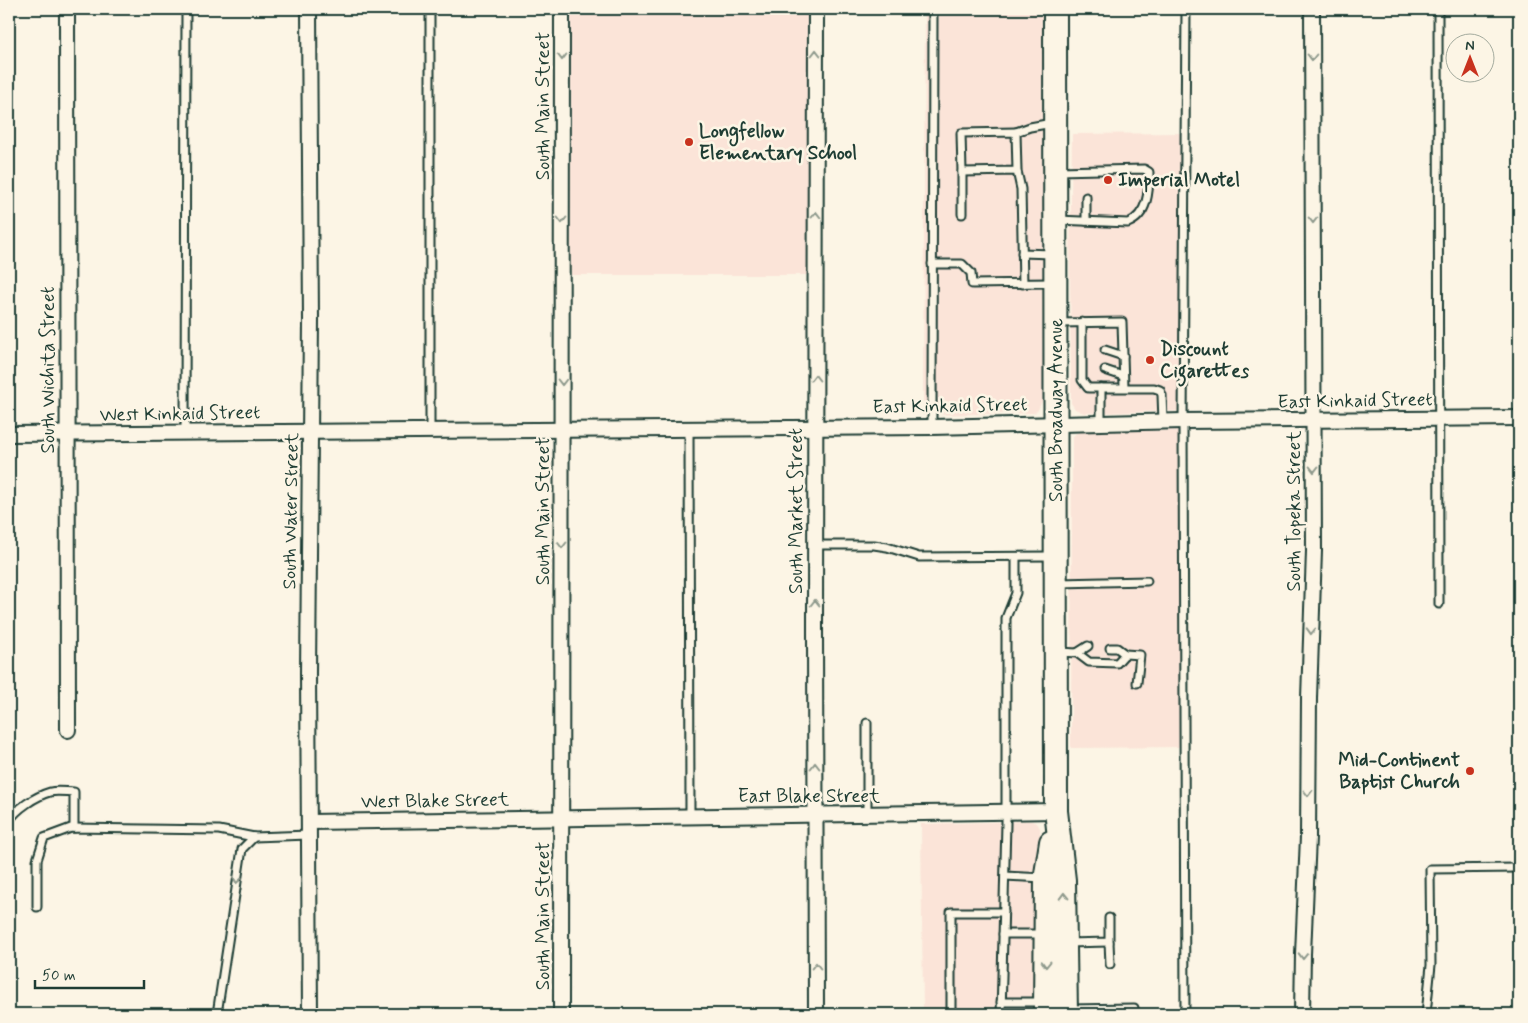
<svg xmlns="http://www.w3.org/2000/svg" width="1528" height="1023" viewBox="0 0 1528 1023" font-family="Mynerve,sans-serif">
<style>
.built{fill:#fbe4d8}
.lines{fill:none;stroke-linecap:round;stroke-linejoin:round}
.lane-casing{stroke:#1f3d34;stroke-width:11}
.street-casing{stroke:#1f3d34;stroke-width:18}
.primary-casing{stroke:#1f3d34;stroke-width:26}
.lane{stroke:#fcf5e5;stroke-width:7}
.street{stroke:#fcf5e5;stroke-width:14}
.primary{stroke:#fcf5e5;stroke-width:22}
.oneway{stroke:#8e998c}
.poi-dot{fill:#c8321e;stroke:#fcf5e5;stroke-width:2}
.labels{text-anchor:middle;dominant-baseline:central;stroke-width:5;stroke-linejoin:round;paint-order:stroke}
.street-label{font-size:19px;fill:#1f3d34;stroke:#fcf5e5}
.poi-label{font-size:19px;font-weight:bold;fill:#1f3d34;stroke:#fcf5e5;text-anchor:start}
</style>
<rect width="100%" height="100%" fill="#fcf5e5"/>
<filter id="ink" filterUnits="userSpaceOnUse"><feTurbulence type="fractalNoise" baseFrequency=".02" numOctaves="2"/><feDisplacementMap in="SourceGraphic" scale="10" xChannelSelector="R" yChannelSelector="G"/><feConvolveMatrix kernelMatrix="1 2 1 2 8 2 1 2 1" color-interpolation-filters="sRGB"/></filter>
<g filter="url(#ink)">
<g class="built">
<rect x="571" y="9" width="237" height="266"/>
<path d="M925 9H1042L1043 391 1042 401 1038 410 1034 413 923 415Z"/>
<path d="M1186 133 1189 411 1084 413 1075 409 1071 403 1070 266 1072 134Z"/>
<path d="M1188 430V747L1071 748 1072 439 1075 434 1082 431Z"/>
<path d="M1031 821 1037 823 1040 828 1041 870 1036 1014H923L921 824Z"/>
</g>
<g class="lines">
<g class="lane-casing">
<g id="lane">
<path d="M1438 9 1439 604"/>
<path d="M1016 132 1030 127 1052 123"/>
<path d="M1017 171 1016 132 961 133 962 172 1017 171 1021 189 1023 284"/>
<path d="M1086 197V221"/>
<path d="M962 214V172"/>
<path d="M1058 220 1128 223C1148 215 1149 191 1149 172L1144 169 1058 171"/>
<path d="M1022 253 1052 254"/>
<path d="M932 264H962L971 273 972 284 1052 283"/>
<path d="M1082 322V380L1088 388H1154L1160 390 1162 395 1163 421"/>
<path d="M1058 323 1122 322 1124 387"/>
<path d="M1105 350 1123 356"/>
<path d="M1105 370 1123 376"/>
<path d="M1101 388V422"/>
<path d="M932 427 933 9"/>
<path d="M689 428 690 816"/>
<path d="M430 430V9"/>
<path d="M185 433 186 9"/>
<path d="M815 545H874L887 547 919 557 1052 556"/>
<path d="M1059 583 1147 581"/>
<path d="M1110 648H1117L1125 654"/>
<path d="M1059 652 1077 653 1089 662 1117 663 1125 654 1140 655 1137 683"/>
<path d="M1077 653 1088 646"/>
<path d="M867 723V815"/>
<path d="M9 821C16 809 36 796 50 792 57 790 67 792 74 792V828"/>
<path d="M1005 876 1044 878"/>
<path d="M37 907V860L44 838 71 828 219 830 254 837 309 835"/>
<path d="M1003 934H1043"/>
<path d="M1109 942 1110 964"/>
<path d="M1067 943 1109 942V918"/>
<path d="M1001 1002H1041"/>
<path d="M1068 1009 1134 1008 1135 1014"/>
<path d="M217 1014 242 849 254 837"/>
<path d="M951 1014V912H1004"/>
<path d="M1001 1014 1006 824V618L1016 593V557"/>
<path d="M1185 1014 1183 421 1186 9"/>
<path d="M1426 1014 1431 965 1430 869 1519 868"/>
</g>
</g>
<g class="street-casing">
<g id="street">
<path d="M67 9 68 730"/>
<path d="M309 9 311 320 308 673 310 1014"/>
<path d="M816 9 815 633 816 1014"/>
<path d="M9 434 932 427 1183 421 1519 418"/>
<path d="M309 822 1056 811"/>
<path d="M561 1014 562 9"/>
<path d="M1302 1014 1303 954 1308 837 1309 698 1314 551 1312 9"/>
</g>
</g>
<g class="primary-casing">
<g id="primary">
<path d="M1055 9 1056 811 1064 880 1066 1014"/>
<path d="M1045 1014 1046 874 1051 842"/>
</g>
</g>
<use href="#lane" class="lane"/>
<use href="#street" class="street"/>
<use href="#primary" class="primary"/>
</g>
<defs><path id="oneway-chevron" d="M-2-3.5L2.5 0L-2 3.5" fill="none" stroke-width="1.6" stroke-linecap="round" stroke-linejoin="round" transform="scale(1.25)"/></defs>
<g class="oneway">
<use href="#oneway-chevron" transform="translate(816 53) rotate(-90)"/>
<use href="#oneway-chevron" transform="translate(562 57) rotate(90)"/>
<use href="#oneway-chevron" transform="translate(1312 57) rotate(90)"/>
<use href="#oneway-chevron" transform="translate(816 215) rotate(-90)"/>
<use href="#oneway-chevron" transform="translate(562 220) rotate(90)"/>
<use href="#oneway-chevron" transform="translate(1313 220) rotate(90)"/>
<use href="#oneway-chevron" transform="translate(815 378) rotate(-90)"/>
<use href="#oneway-chevron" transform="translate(562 382) rotate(90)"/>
<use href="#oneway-chevron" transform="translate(1314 469) rotate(90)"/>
<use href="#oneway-chevron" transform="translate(562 545) rotate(90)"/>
<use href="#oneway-chevron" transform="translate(815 603) rotate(-90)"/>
<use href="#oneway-chevron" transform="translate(1311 631) rotate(92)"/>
<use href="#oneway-chevron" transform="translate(815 766) rotate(-90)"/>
<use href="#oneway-chevron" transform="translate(1308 793) rotate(90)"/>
<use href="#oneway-chevron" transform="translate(237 880) rotate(99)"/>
<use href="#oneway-chevron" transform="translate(1064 896) rotate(-91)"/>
<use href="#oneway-chevron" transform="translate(1303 956) rotate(91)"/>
<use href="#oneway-chevron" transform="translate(1046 964) rotate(91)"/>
<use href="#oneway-chevron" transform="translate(816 966) rotate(-90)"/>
</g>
</g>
<g class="poi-dot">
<circle cx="689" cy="142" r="5"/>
<circle cx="1108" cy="180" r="5"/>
<circle cx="1150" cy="360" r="5"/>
<circle cx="1470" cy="771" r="5"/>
</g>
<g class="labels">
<g class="street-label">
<text transform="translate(543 106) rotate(-90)">South Main Street</text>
<text transform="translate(48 370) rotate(-90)">South Wichita Street</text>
<text transform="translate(1355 401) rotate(-1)">East Kinkaid Street</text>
<text transform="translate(950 406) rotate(-1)">East Kinkaid Street</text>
<text transform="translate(1056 410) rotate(-90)">South Broadway Avenue</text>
<text transform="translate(180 414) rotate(-1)">West Kinkaid Street</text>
<text transform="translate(291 511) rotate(-89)">South Water Street</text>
<text transform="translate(543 511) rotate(-90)">South Main Street</text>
<text transform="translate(796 511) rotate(-90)">South Market Street</text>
<text transform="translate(1294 511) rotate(-90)">South Topeka Street</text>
<text x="809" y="796">East Blake Street</text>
<text transform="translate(435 801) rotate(-1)">West Blake Street</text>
<text transform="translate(543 916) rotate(-90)">South Main Street</text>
</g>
<g class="poi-label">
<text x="699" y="131">Longfellow<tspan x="699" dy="22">Elementary School</tspan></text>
<text x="1118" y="180">Imperial Motel</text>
<text x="1160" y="349">Discount<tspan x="1160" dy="22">Cigarettes</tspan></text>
<text x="1460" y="760" text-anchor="end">Mid-Continent<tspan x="1460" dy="22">Baptist Church</tspan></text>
</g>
</g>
<rect width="1528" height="1023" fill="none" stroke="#fcf5e5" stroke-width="30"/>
<rect x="15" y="15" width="1498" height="993" fill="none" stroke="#1f3d34" stroke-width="2" filter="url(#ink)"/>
<g transform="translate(1470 58)"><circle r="24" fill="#fcf5e5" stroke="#a4ab9e"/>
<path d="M0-4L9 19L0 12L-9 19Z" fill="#c8321e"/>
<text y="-8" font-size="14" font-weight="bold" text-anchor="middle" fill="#1f3d34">N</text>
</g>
<path d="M35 980v8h109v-8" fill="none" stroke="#1f3d34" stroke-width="2.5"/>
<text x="42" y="980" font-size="15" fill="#1f3d34" stroke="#fcf5e5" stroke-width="4" paint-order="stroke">50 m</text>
</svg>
